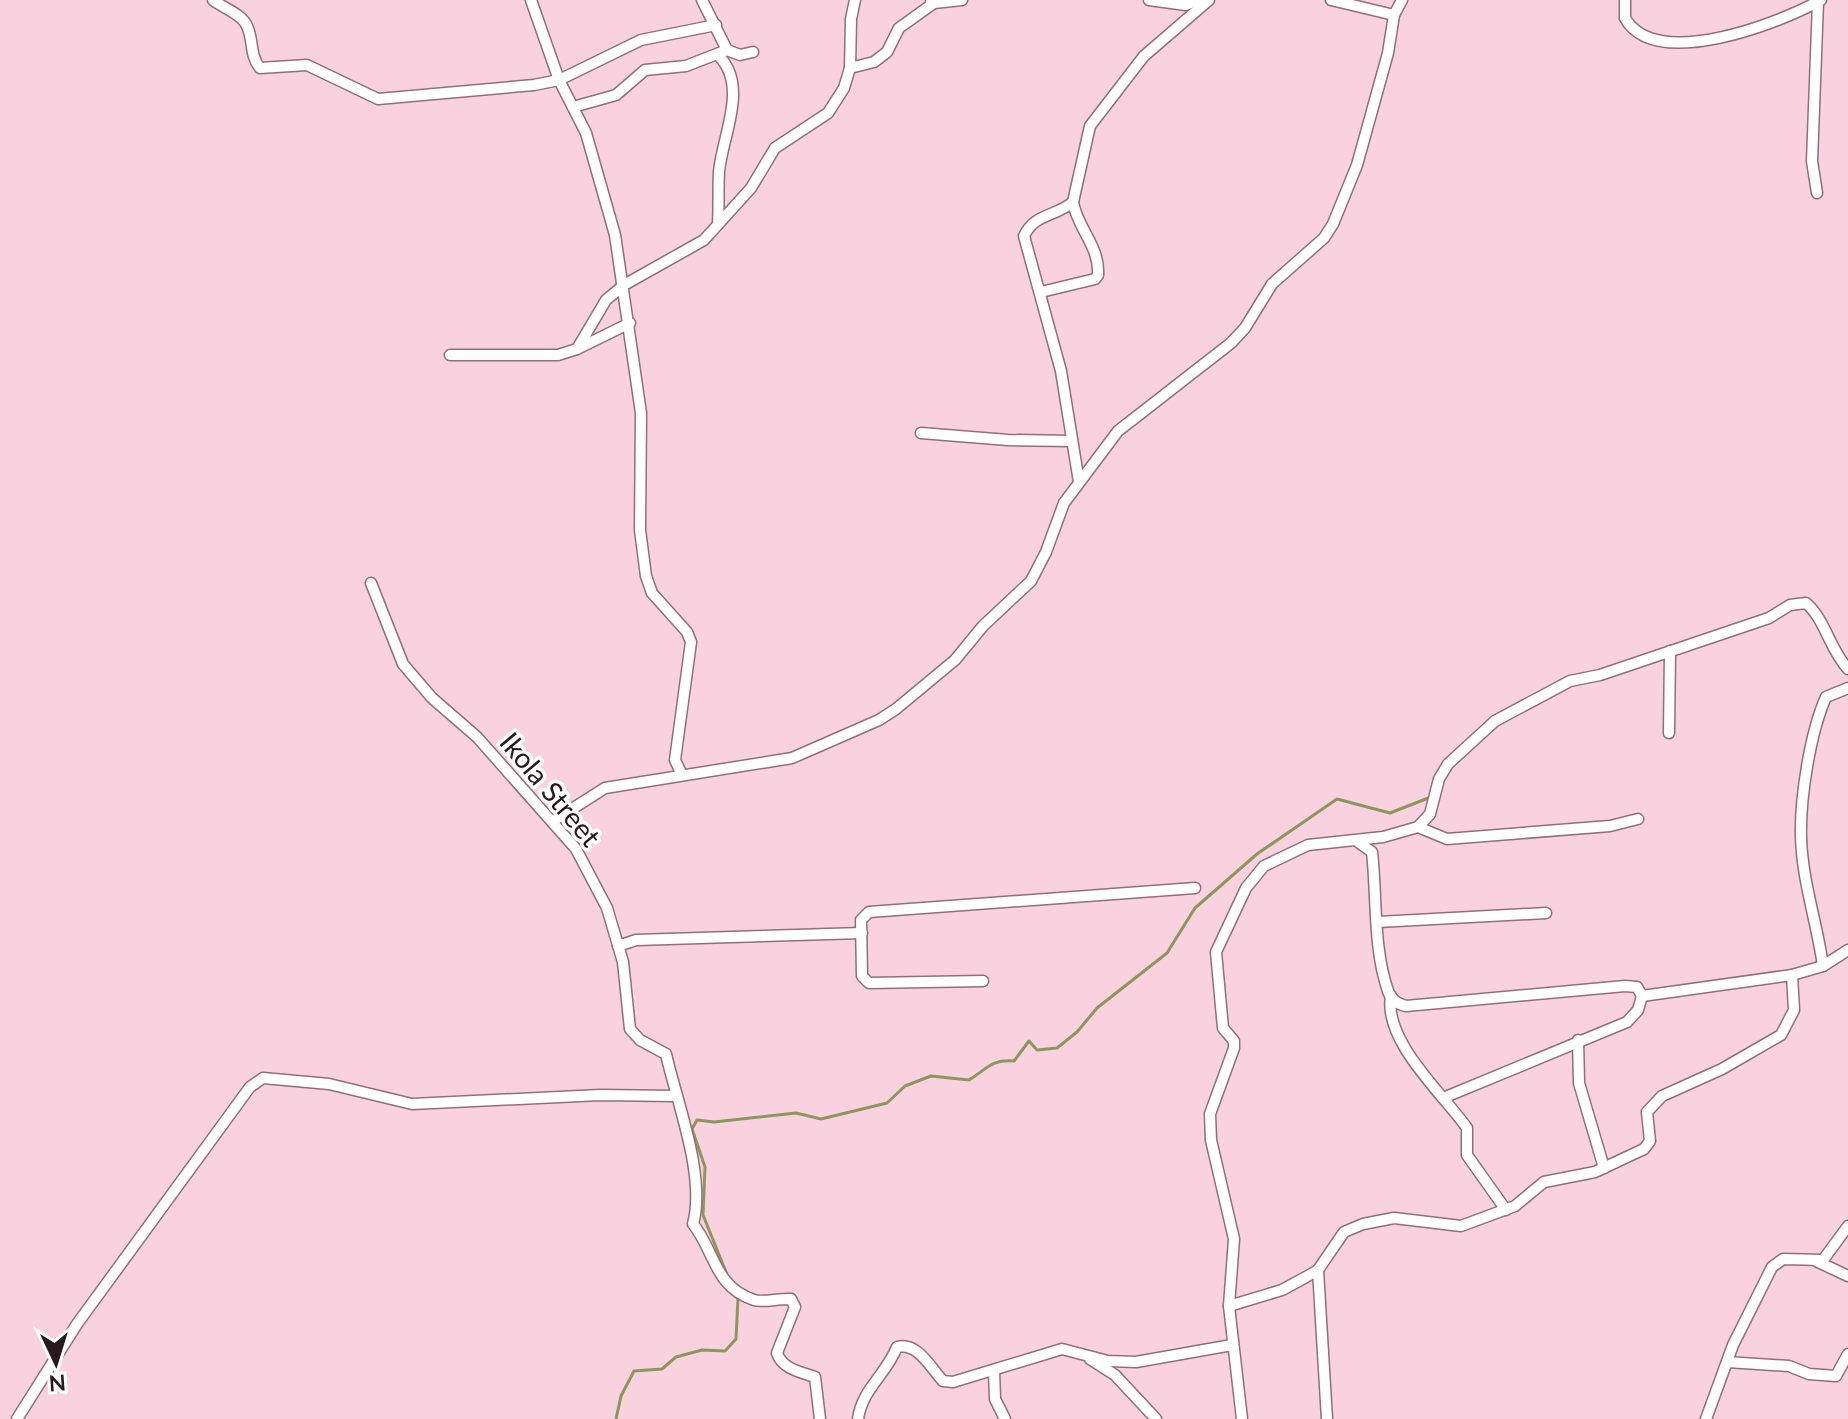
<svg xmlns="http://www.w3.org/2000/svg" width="1848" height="1419" viewBox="0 0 1848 1419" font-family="Lato,sans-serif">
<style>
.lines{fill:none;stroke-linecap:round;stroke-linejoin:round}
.stream{stroke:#8c985b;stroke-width:3}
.street-casing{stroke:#926e7b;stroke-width:13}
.street{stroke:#fff;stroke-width:10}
.labels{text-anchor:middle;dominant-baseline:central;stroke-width:7;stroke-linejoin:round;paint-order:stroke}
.street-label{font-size:28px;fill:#27191e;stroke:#fff}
</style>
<rect width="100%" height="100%" fill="#fad2df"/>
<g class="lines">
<g class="stream">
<path d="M728 1277 703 1215 705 1167 692 1129 697 1120 714 1122 796 1113 821 1119 887 1103 905 1086 931 1076 969 1080C987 1069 991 1059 1014 1061L1029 1041 1037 1050 1057 1048 1077 1032 1097 1008 1167 953 1195 908 1257 854 1337 799 1390 813 1431 797"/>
<path d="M616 1419 621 1396 634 1371 662 1369 676 1357 702 1350 725 1351 736 1339 738 1298"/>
</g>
<g class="street-casing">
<g id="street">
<path d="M213 0C222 7 241 14 246 24 254 38 249 55 260 68L307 65 378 99 534 85 559 80 641 40 716 25"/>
<path d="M531 0 559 80 586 133 615 235 641 413 640 530 646 576 652 593 687 632 691 642 675 760 682 775"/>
<path d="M702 0 727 50 740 55 753 52"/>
<path d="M931 0 934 3 962 0"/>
<path d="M1149 0 1186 5 1198 0"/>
<path d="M1331 0 1394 15"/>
<path d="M1625 0V18C1655 72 1780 23 1821 0"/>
<path d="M850 68 874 62 887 52 899 28 934 3"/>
<path d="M573 107 616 95 645 70 686 66 727 50"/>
<path d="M1817 193 1812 161 1818 2"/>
<path d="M718 224C719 207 718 189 719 172 722 136 749 87 719 56"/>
<path d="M1041 292 1095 279 1098 275C1100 246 1077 228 1073 202"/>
<path d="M577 349 630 323"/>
<path d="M450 355H558L577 349 606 300 624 285 704 240 751 188 775 148 828 113 844 88 850 68 851 19 855 0"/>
<path d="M921 433 1008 440 1072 441"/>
<path d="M1079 482 1061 371 1024 236C1035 213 1055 217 1073 202L1090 126 1144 56 1209 0"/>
<path d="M371 583 403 664 432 698 477 737 576 849 607 908 623 962 630 1029 640 1040 666 1054C677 1103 706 1176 693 1224 715 1251 714 1287 754 1300 763 1303 780 1298 791 1299L795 1307 777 1353C782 1369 801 1372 815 1377L820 1419"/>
<path d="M1669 733 1670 651"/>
<path d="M553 821 605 788 792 758 879 720 896 709 955 660 983 626 1031 581 1046 552 1064 503 1118 431 1231 343 1245 328 1272 284 1324 238 1333 224 1357 165 1388 53 1394 15 1402 0"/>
<path d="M1418 827 1447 839 1610 826 1638 819"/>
<path d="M1358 842 1372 852C1377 896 1373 948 1388 991 1391 1000 1397 1004 1406 1006L1625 986 1637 987 1642 996 1792 975 1823 966 1848 950"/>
<path d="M1378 922 1546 913"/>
<path d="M618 946 636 940 862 933"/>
<path d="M1823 966C1817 923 1802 880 1801 837 1800 798 1810 733 1826 697L1848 688"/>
<path d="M983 981 869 983 862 976 861 920 869 912 1195 888"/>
<path d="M1391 996C1383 1041 1444 1095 1467 1128V1155L1506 1210"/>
<path d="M1578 1040 1579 1083 1604 1168"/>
<path d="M1443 1098 1627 1022 1638 1010 1642 996"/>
<path d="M1816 1261 1848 1276"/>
<path d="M1318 1270 1327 1419"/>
<path d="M1229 1306 1282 1290 1306 1277 1318 1270 1344 1232 1363 1224 1394 1218 1461 1226 1515 1206 1544 1182 1595 1172 1644 1149 1650 1141 1647 1112 1662 1096 1722 1069 1781 1035 1794 1010 1792 975"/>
<path d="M1090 1359 1115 1375 1156 1419"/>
<path d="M1727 1362 1789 1366 1809 1374 1836 1376 1848 1354"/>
<path d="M994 1371 995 1399 1005 1419"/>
<path d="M17 1419 77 1324 250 1087 263 1078 329 1084 412 1104 600 1095 676 1096"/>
<path d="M858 1419C862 1389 886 1375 897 1347 918 1342 930 1367 943 1381L953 1382 1062 1349 1108 1361 1136 1362 1232 1345"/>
<path d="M1242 1419 1229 1306 1234 1239 1211 1140 1210 1114 1234 1048V1041L1223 1028 1216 952 1246 888 1264 866 1308 845 1383 837 1418 827 1430 814 1439 779 1448 764 1495 721 1570 681 1600 675 1769 618 1790 605 1806 603C1825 619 1830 650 1848 669"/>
<path d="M1706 1419 1733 1345 1772 1267 1783 1259 1823 1260 1848 1226"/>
</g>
</g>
<use href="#street" class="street"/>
</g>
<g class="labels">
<g class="street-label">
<text transform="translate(551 789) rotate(50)">Ikola Street</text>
</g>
</g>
<g transform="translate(56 1363) rotate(176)" stroke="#ffffff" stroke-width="6" paint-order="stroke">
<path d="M0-6L14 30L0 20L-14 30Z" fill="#27191e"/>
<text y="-12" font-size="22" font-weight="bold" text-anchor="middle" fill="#27191e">N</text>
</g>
</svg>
